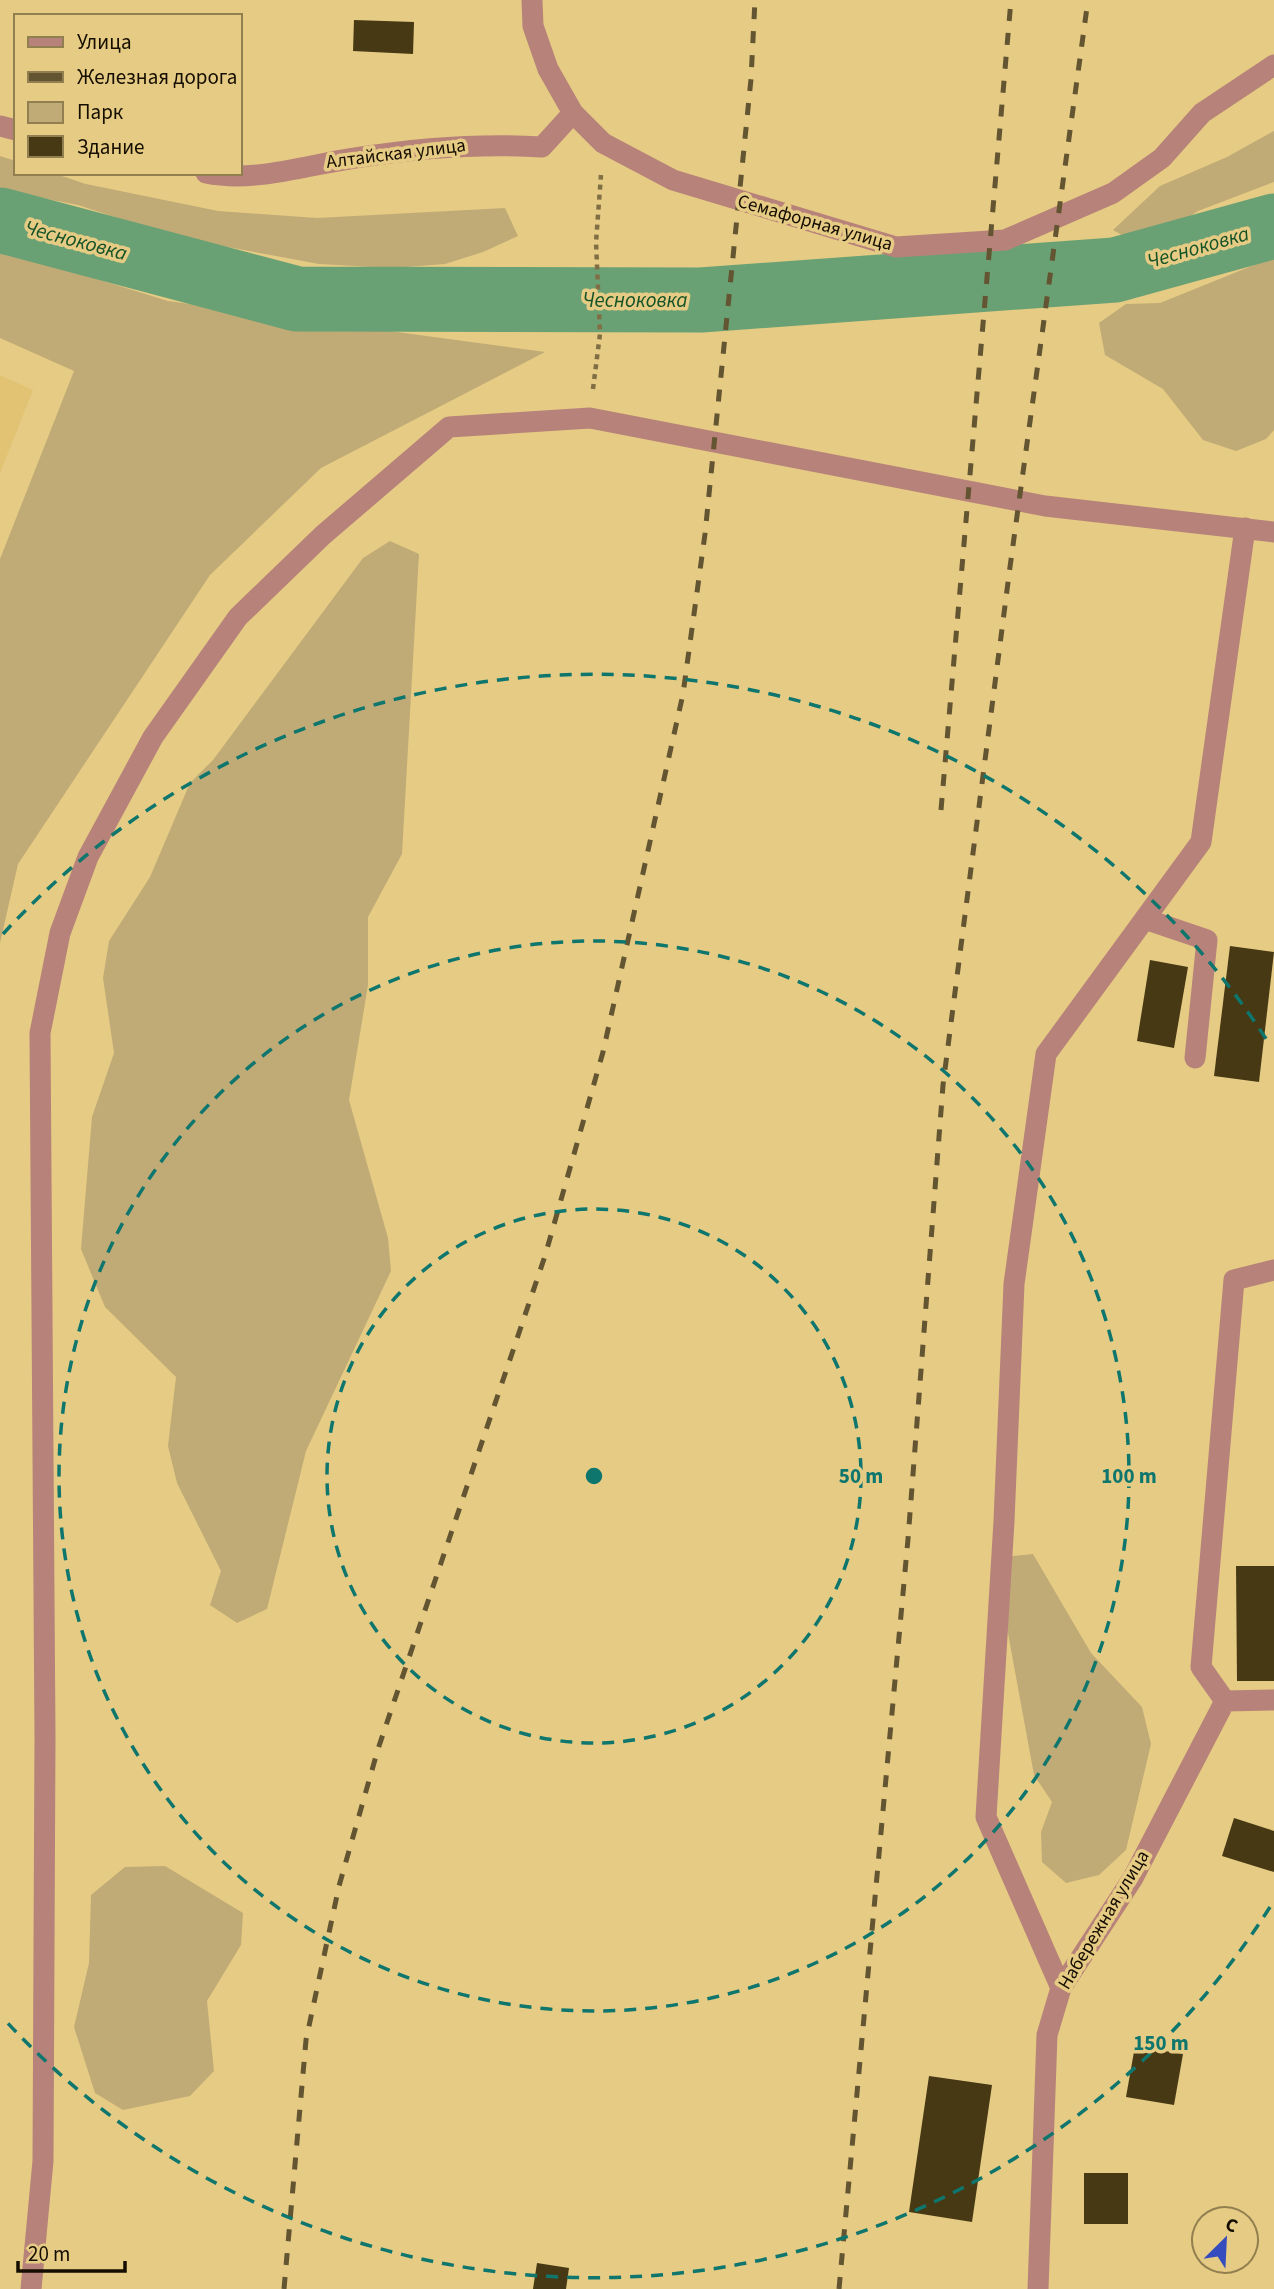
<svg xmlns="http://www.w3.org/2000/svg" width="1274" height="2289" viewBox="0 0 1274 2289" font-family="'Source Sans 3',sans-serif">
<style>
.built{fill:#e1c373}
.green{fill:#c0ab76}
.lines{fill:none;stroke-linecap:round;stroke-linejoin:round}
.river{stroke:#6aa174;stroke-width:65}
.building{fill:#473914}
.path{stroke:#806f44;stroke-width:4.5;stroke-dasharray:5 5;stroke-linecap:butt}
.minor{stroke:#b78279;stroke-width:21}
.rail{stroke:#635531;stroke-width:5;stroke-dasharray:12 12;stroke-linecap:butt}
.ring{fill:none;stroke:#0f766e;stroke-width:3.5;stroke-dasharray:12 9}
.labels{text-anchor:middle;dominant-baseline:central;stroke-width:7;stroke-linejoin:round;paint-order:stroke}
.street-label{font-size:19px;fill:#150e00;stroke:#e6cb84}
.water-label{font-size:21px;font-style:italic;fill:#145227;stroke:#e6cb84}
.centre{fill:#0f766e;stroke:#e6cb84;stroke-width:3.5}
.ring-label{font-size:21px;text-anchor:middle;font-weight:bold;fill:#0f766e;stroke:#e6cb84;stroke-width:7;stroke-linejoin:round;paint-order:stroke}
</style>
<rect width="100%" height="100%" fill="#e6cb84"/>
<path class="built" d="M0 375 33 390 0 473Z"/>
<g class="green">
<path d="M1274 131V182L1198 211 1143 247 1113 230 1160 186 1227 157Z"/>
<path d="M0 156 16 161V173H53L86 184 218 211 317 218 505 208 518 236 483 252 445 264 391 268 319 264 179 238 78 205 0 190Z"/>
<path d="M0 249 168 301 545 352 321 468 210 575 18 864 0 943V559L74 371 0 338Z"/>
<path d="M1274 257V430L1266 439 1236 451 1203 440 1163 389 1105 355 1099 323 1126 304 1160 303Z"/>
<path d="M390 541 419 554 402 854 368 917V985L349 1100 388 1238 391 1271 306 1451 267 1609 237 1623 210 1605 221 1571 177 1483 168 1446 176 1377 105 1307 81 1249 92 1117 114 1053 103 978 109 941 150 877 190 783 213 760 363 558Z"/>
<path d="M1033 1554 1091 1653 1142 1707 1151 1744 1126 1850 1099 1875 1066 1883 1042 1862 1041 1832 1052 1802 1034 1775 1005 1617 1002 1557Z"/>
<path d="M165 1866 243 1913 241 1945 207 2001 214 2071 190 2096 123 2110 95 2093 74 2027 89 1963 91 1895 125 1867Z"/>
</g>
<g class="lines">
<path class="river" d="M0 220 297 299 701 300 1115 270 1274 226"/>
</g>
<g class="building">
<path d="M354 20 414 22 413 54 353 51Z"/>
<path d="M1230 946 1274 952 1259 1082 1214 1076Z"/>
<path d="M1150 960 1188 967 1174 1048 1137 1041Z"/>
<path d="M1236 1566H1274V1681H1237Z"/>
<path d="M1234 1818 1274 1831V1872L1222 1856Z"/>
<path d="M1135 2046 1183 2054 1174 2105 1126 2097Z"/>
<path d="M929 2076 992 2085 972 2222 909 2212Z"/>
<rect x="1084" y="2173" width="44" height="51"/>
<path d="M537 2263 569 2268 566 2289H533Z"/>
</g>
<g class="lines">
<path class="path" d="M593 389 600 334 596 242 601 175"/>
<g class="minor">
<path d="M532 0 533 26 548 69 573 113 603 143 673 180 896 247 1005 240 1113 193 1162 158 1202 113 1274 65"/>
<path d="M0 126 16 130"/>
<path d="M206 173C254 183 307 165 355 158 418 148 478 143 542 147L573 113"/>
<path d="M1145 919 1207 940 1195 1058"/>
<path d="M1225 1701 1201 1667 1234 1280 1274 1270"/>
<path d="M1061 1988 986 1817 1004 1521 1014 1284 1046 1054 1201 842 1245 528"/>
<path d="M31 2289 43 2161 45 1736 40 1033 60 933 88 857 153 737 238 617 323 535 449 427 590 418 1045 506 1274 532"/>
<path d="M1038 2289 1047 2035 1061 1988 1133 1878 1225 1701 1274 1700"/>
</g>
<g class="rail">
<path d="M941 810 1011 0"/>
<path d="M284 2289 306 2040 339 1886 378 1749 545 1256 603 1052 683 694 705 534 751 79 755 0"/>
<path d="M839 2289 908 1539 943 1085 1010 567 1088 0"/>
</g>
</g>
<g class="ring">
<circle cx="594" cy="1476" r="267"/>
<circle cx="594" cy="1476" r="535"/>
<path d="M1270 1907A802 802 0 0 1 3 2018M3 934A802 802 0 0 1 1270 1045"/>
</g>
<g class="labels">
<g class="street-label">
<text transform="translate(396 154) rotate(-7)">Алтайская улица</text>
<text transform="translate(815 223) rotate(16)">Семафорная улица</text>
<text transform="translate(1104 1920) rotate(-59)">Набережная улица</text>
</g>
<g class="water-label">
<text transform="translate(76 240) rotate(15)">Чесноковка</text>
<text transform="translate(1198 247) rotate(-16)">Чесноковка</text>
<text x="635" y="300">Чесноковка</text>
</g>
</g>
<circle cx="594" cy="1476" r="10" class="centre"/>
<g class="ring-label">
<text x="861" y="1483">50 m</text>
<text x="1129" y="1483">100 m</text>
<text x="1161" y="2050">150 m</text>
</g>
<rect x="14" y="14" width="228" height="161" fill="#e6cb84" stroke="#927f4f" stroke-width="2"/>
<rect x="28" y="37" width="35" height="10" fill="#b78279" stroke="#927f4f" stroke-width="2"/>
<text x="77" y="49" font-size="21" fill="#150e00">Улица</text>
<rect x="28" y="72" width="35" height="10" fill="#635531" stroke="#927f4f" stroke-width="2"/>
<text x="77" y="84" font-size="21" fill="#150e00">Железная дорога</text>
<rect x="28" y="102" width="35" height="21" fill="#c0ab76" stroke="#927f4f" stroke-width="2"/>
<text x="77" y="119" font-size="21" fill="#150e00">Парк</text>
<rect x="28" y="136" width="35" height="21" fill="#473914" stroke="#927f4f" stroke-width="2"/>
<text x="77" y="154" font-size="21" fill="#150e00">Здание</text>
<g transform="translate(1225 2240) rotate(24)"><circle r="33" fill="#e6cb84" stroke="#927f4f" stroke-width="2"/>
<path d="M0-5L12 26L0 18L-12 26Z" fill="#344cbd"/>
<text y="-10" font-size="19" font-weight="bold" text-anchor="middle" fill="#150e00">С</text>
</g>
<path d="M18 2261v10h107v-10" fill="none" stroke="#150e00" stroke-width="3.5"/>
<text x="28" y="2261" font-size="21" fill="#150e00" stroke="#e6cb84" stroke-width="5" paint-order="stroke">20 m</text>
</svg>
